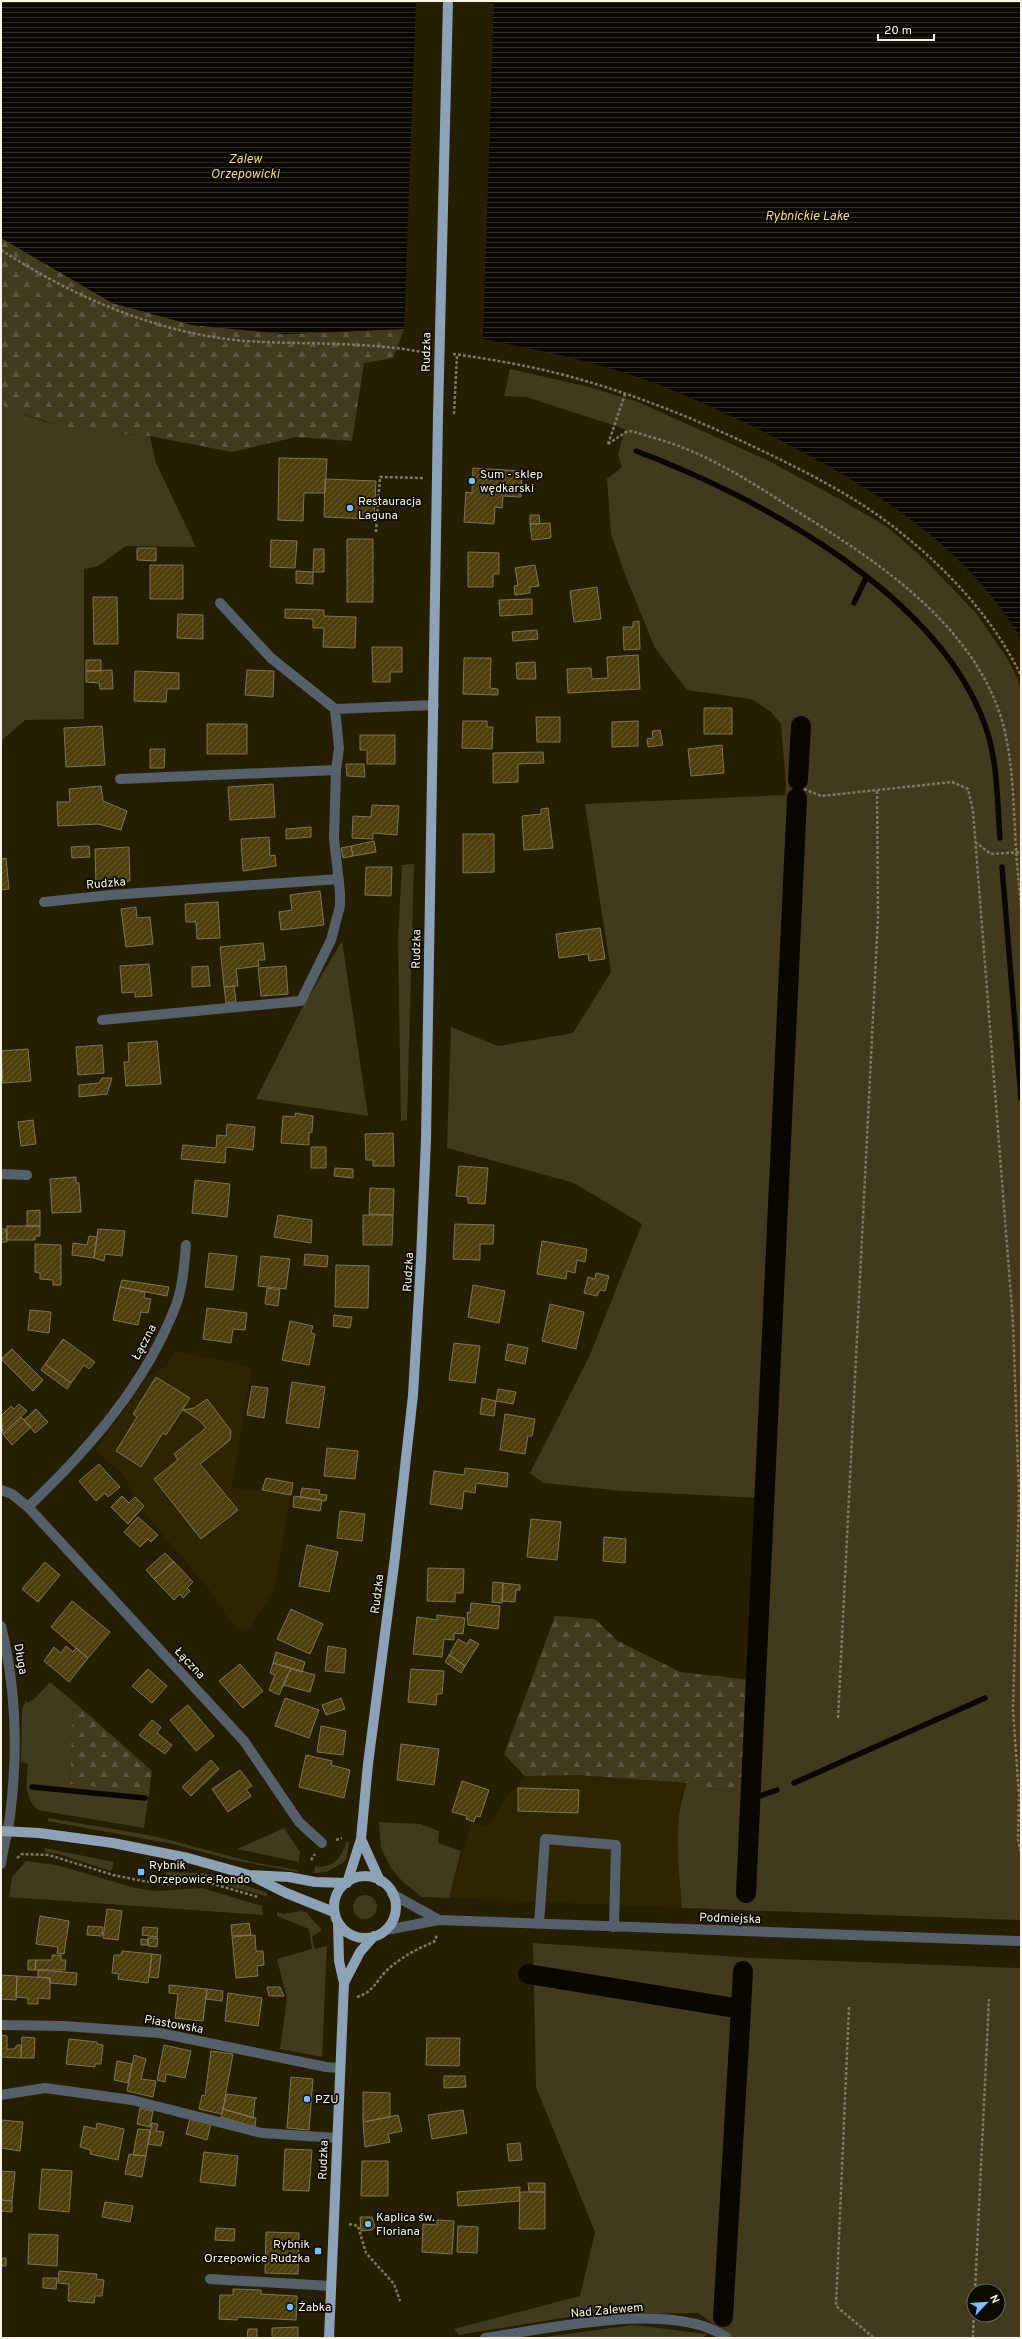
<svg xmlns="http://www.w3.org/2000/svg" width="1022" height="2339" font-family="Overpass,sans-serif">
<defs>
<pattern id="forest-firs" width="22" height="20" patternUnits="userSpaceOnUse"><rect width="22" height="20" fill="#413a1f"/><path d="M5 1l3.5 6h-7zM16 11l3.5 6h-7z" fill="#5d573f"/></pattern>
<pattern id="water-rules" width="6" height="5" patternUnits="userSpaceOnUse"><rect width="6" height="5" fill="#0c0600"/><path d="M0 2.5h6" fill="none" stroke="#302b25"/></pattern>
<pattern id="building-hatch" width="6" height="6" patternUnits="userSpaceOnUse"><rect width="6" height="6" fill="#4c3f0c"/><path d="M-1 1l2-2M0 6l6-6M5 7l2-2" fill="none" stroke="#675b2f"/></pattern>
</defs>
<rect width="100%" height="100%" fill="#261e03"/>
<path fill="#2d2400" d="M175,1351L252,1367L232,1488L291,1495L273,1594L246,1632L230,1621L208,1588L144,1512L121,1472L95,1451L148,1376L166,1367Z
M577,1775L687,1783L681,1797L678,1853L682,1908L449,1898L471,1823L489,1826L505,1799L525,1776Z"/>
<path fill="#413a1f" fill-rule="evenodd" d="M510,369L589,387L638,402L767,460L843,501L887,527L924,559L976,613L1009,661L1021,687V1920L682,1908C679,1867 672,1821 687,1783L700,1787L749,1794L759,1498L623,1491L543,1483L530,1473L589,1357L642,1224L574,1183L447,1148L451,1027L498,1046L573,1033L611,972L585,804L785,795L786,783L781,724L771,712L751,699L687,690L655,648L626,577L611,534L607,479L622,467L618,455L625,429L526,397L504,396Z
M1,404C49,429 98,432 150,436L156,463L196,547L126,546L98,566L84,569V719L25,720L1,741Z
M414,864L407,1120L401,1121L398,938L402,865Z
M342,941L368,1116L256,1099L301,1010Z
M50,1682L73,1701L70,1784L149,1793L144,1828L38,1810C24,1798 26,1781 28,1764L21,1762L22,1709L26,1700L27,1703L34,1699Z
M49,1818L154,1836L256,1863L298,1870V1872L233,1860L173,1844L47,1821Z
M379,1822L420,1824L439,1831L438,1843L461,1851L449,1898L422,1897L403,1882L391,1868L381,1848Z
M284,1828L300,1852L299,1862L237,1849Z
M346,1842H349L347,1857L344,1862L327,1872L314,1873L315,1866C331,1870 343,1857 346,1842Z
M44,1848L114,1862L111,1871L58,1854L45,1852Z
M26,1861L57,1865L135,1888L157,1891L202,1888L262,1906L263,1915L9,1897L12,1877Z
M166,1872L204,1873L266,1892L268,1897L205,1879L166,1880Z
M353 1907a12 12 0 1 1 24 0a12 12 0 1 1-24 0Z
M301,1911L306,1912L322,1930L312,1937L315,1949L327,1946L322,2057L280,2049L287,1999L277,1959L312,1949L309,1929L277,1916V1912L284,1914Z
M533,1943L752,1958L1021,1968V2338H734L698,2313L586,2314L459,2335L454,2329L580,2296L595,2232L536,2087ZM974,2291H998V2315H974Z
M634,2325L706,2334L705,2338H537Z"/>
<path fill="url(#forest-firs)" d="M1,238L192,325L285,334L404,329L393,358L364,363L352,441L296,437L232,452L150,436L75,430L14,411L1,404Z
M555,1616L595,1619L618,1641L680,1672L752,1680L749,1794L700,1787L687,1783L577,1775L525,1776L504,1754Z
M73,1701L152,1771L149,1793L70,1784Z"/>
<path fill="url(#water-rules)" d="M1,1H416L404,329L285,334L192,325L112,303L1,238Z
M494,1H1021V639C966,546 876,490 782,441C738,419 693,397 646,380C593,361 538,350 483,339Z"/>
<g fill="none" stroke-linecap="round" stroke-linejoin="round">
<path stroke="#0c0600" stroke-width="5.5" d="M636,451C759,497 938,594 985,725C998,761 997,801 1000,838
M854,603L866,578
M1002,867L1021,1098
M794,1783L985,1698
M32,1787L145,1798
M751,1799L777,1790"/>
<path stroke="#0c0600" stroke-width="20" d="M798,780L801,726
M746,1893L797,798
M528,1974L741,2009L723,2317
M741,2009L743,1971"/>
</g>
<path fill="url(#building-hatch)" stroke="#7e7557" d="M279,458L327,459L325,493H304L303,521L278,520Z
M473,468L522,471L521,497L503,496L502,508L495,507L494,524L464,522L466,492L472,493Z
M325,479L376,481L374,519L324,517Z
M530,515H539L540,524H530Z
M550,523L551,538L532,540L530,524Z
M347,539H373V602H347Z
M271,540L297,541L295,568L270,567Z
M137,548H156V561L137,560Z
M314,549H324V572H313Z
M468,552L499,553V574H493V587H468Z
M150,565H183V599H150Z
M535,565L539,586L530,587V593L515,595L514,586L518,585L515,568Z
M296,571L313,572V584L296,583Z
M597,587L601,619L574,622L570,591Z
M93,597H117L118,644H94Z
M532,599V614L500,616L499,600Z
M285,609L324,610V616L356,617L355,648L323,647L324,628H313V619L285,618Z
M178,614L203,615V639L177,638Z
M639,621L640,649L624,650L623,627H633V622Z
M537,630L538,639L513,641L512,632Z
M372,647H402V672H390V682H373Z
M638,655L640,689L568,693L567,669L591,668L592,679L608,678L607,657Z
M464,658H491L490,688L498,689V695L463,694Z
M86,660H101V671H86Z
M535,662L536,679H517L516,663Z
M112,670L113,689H100L99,683L86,682V671Z
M247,670L274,671L273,697L245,695Z
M135,671L179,673V689H167L166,702L134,701Z
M704,708H732V734H704Z
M536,717H560V742H537Z
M463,721H487V727H493L492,749L462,748Z
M638,721V746L612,747V722Z
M207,724H247V754H207Z
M102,726L105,765L66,767L64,728Z
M660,730L663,745L648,747L647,739L653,738L652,731Z
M360,735H395V764H367V750H360Z
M722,745L724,773L691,776L688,749Z
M150,749H165L164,768H150Z
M543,752L544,763L518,764V782L493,783V753Z
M346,764H364L365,777L347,776Z
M273,784L275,817L230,820L228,787Z
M101,786L103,801L127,811L121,830L98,824L58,826L57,802H70L69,789Z
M372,805L399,806L397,835L373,833V839L352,838L353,816L371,817Z
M548,808L553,848L524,850L522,816L541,814V809Z
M311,827V837L286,839V829Z
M463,834H494V872L463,873Z
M269,837L270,856L275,855L276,866L243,871L241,839Z
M374,841L376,852L353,856L351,846Z
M89,846L90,857L72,858L71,847Z
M351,846L353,856L343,858L341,848Z
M129,847L130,881L96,882L95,849Z
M6,858L9,889L1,890V859Z
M366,867H392L391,896L365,895Z
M320,891L324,925L281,930L279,912L292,910L290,895Z
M218,902L220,938L197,939L196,922H186L185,904Z
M136,907L137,918L150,917L153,944L126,947L121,909Z
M600,928L605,959L589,961L588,954L559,958L556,934Z
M263,943L265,960H258L259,966L236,969L238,986L224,987L220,947Z
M149,964L152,996L135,997V992L122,993L120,966Z
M208,966L210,986L192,987V967Z
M286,966L288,994L261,996L258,968Z
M234,986L236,1002L226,1003L224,987Z
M157,1041L161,1084L126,1086L124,1062H129L128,1043Z
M102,1045L104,1073L78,1075L76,1047Z
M28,1049L31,1081L3,1083L1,1051Z
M102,1078H112L107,1094L79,1097V1085L99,1083Z
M295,1113L313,1116L312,1132L309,1133V1145L281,1143L283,1116L295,1117Z
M33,1120L36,1144L21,1146L18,1122Z
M227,1124L255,1127L253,1150L226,1147L225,1163L181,1159L183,1145L216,1148L217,1135L226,1136Z
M393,1133L394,1166H373V1160H366L365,1134Z
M311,1147H326V1168H311Z
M459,1166L488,1168L485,1204L468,1203V1197L456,1196Z
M335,1168L353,1169V1178L334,1176Z
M76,1177V1183H79L81,1212L52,1213L50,1179Z
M195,1180L230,1184L227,1217L192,1213Z
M370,1188L394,1189L393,1215L369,1214Z
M40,1210V1226H27V1211Z
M278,1215L312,1220L311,1243L274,1237Z
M363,1215H393L392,1245H363Z
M455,1224L494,1225L493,1244H480V1260L453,1259Z
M7,1226H40V1236H35V1240H7Z
M1,1229H6L7,1242H1Z
M98,1229L125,1231L122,1256L105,1254L104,1261L94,1258Z
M89,1236L97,1237L94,1258L72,1255L73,1243L87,1245Z
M542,1241L587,1249L585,1262L577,1260L575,1273L567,1271L566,1279L537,1274Z
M35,1244L61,1245V1285H53V1280L40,1279V1273L35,1272Z
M209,1253L237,1256L233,1290L205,1287Z
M305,1254L328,1256L327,1267L304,1265Z
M261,1256L290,1259L286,1289L258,1286Z
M336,1265L369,1266L368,1308L335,1307Z
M596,1273L609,1276L605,1291L600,1290L597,1296L584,1293L588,1277L595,1279Z
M122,1280L169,1287L167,1296L120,1287Z
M473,1285L505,1291L499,1323L468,1317Z
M120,1287L145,1292L144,1298L151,1299L148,1313L141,1312L138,1325L113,1320Z
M267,1288L280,1290L278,1306L265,1304Z
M550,1304L584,1312L576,1349L542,1341Z
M207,1308L247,1313L245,1330L233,1329L231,1343L203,1339Z
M30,1310L51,1312L49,1333L28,1330Z
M334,1315L352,1317L350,1328L333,1326Z
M290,1321L313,1326L311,1333L315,1334L309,1365L282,1360Z
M63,1339L95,1362L89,1369L84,1365L71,1383L45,1364Z
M454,1343L480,1346L475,1383L449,1380Z
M508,1344L528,1348L525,1364L505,1360Z
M12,1349L43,1380L33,1391L1,1359Z
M45,1364L71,1383L67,1389L41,1370Z
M156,1377L190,1398L166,1435L163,1433L141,1467L116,1451L137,1417L133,1414Z
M292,1382L325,1387L319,1428L286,1423Z
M252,1386L268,1388L264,1418L247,1415Z
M498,1389L516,1392L513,1404L496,1401Z
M482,1398L496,1401L494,1416L480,1414Z
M207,1399L231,1431L230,1440L200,1464L238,1510L201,1539L154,1479L178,1460L174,1454L206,1428L199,1420L183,1410L194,1408Z
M19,1404L27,1411L3,1434L1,1416L11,1406L14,1409Z
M36,1409L48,1422L35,1433L24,1420Z
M505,1414L535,1419L532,1436H528L525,1454L500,1450Z
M21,1417L31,1427L12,1445L3,1434Z
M327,1448L358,1451L355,1479L324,1476Z
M99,1464L120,1487L108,1497L105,1493L96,1501L79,1481Z
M465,1468L508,1473L507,1487L476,1483L475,1493L464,1491L462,1509L430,1504L434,1471L464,1475Z
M266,1478L293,1483L291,1495L262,1490Z
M302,1488L320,1490L319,1494L327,1495L326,1501L300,1497Z
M122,1496L129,1503L135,1497L144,1506L128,1524L111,1507Z
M294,1496L322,1500L320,1511L293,1507Z
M340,1511L365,1514L362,1541L337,1538Z
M138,1517L158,1535L151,1542L148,1539L140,1547L124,1532Z
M531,1519L561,1522L557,1560L527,1557Z
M604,1537L626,1539L625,1563L603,1561Z
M307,1545L338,1552L329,1592L299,1586Z
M165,1553L174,1562L154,1579L146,1570Z
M45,1562L60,1575L38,1602L22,1589Z
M174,1562L193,1582L187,1588L190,1591L183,1598L180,1594L174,1600L154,1579Z
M428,1568L464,1569L463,1593H455V1602L427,1601Z
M493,1582L503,1583L502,1603L492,1602Z
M503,1583L520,1585V1590H516L515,1602L502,1601Z
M72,1601L110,1632L88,1658L51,1627Z
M471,1603L500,1606L498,1629L468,1625L467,1612L470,1613Z
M291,1609L323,1624L310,1654L277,1639Z
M437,1615L465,1618L463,1634L454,1633V1640L444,1639L442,1657L413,1654L417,1617L437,1620Z
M458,1639L467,1644L470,1639L479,1644L465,1666L449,1655Z
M66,1646L73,1652L76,1648L88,1658L69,1682L44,1661L54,1647L61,1653Z
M328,1646L346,1649L344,1673L325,1671Z
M276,1652L305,1662L302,1672L273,1663Z
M449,1655L465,1666L461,1673L445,1662Z
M273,1663L291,1668L279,1695L269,1690L275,1675L270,1673Z
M240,1664L263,1691L243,1708L219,1681Z
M291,1668L315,1675L310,1692L283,1685Z
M148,1669L167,1686L152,1703L132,1686Z
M411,1669L444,1671L442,1694H437L436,1705L408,1702Z
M285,1698L319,1710L309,1738L275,1726Z
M341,1698L345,1709L326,1715L322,1705Z
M188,1705L214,1736L196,1751L170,1720Z
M152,1720L161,1727L157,1733L172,1745L165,1754L139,1735Z
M321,1726L346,1731L343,1755L317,1752Z
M401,1744L439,1749L434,1785L397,1780Z
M306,1755L332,1761L331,1765L350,1770L344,1798L299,1787Z
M211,1760L219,1769L191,1796L182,1787Z
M240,1770L252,1786L246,1789L251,1796L228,1812L212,1789Z
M462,1781L489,1790L480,1817L476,1816L474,1822L466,1819L467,1816L452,1812Z
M518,1788L579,1790L578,1813L518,1811Z
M107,1909L122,1911L118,1940L103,1938Z
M40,1916L69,1921L64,1954L57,1953L58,1947L36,1944Z
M249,1923L251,1935L232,1936L231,1925Z
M88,1926L103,1927L102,1936L87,1935Z
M143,1927L158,1928L157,1937L142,1935Z
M255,1935L256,1951H263L264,1965L257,1966L258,1976L236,1978L232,1937Z
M148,1938H158L157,1947L148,1946Z
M141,1939L148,1940V1945H141Z
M122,1951L152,1954L148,1983L118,1979L119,1974L112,1973L114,1955H121Z
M152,1954L161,1955L158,1978L149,1977Z
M52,1955H61V1960H66L65,1970H35L36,1960H52Z
M28,1960H36L35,1970H28Z
M38,1970L77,1973L76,1985L50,1983V1978L38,1977Z
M1,1975L17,1976L16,2000L1,1999Z
M17,1976L50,1978V1999L38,1998V2004H28V1998L16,1997Z
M169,1985L207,1989L203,2021L175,2018L178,1994L169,1993Z
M267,1987H280L284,1996H269Z
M207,1989L223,1991L222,2001L206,1999Z
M228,1993L262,1998L258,2026L225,2021Z
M1,2035L7,2036V2049H14L17,2045H21V2058L1,2057Z
M22,2037L35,2038L34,2058H21Z
M427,2038H460L459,2066L426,2065Z
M69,2039L97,2042V2044L103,2045L101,2064H95V2067L66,2064Z
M164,2045L191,2051L185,2078L166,2074L165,2082L157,2080Z
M211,2051L233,2054L222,2114L199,2109L202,2095L205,2096Z
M134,2055L146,2059L141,2079L156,2081L153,2097L127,2091Z
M117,2061L132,2064L128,2083L114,2080Z
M444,2076H465L466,2087L444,2088Z
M291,2077L313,2079L309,2130L287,2128Z
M363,2092L390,2093V2117L363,2122Z
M227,2094L257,2098L255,2099L253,2118L223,2109Z
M140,2108L153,2111L150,2127L137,2124Z
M223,2109L256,2118L255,2127L221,2117Z
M463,2110L467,2133L432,2139L428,2115Z
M398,2115L402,2131L388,2134L390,2142L365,2147L363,2122Z
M190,2119L211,2124L207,2140L186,2134Z
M1,2120L23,2122L20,2151L1,2148Z
M97,2123L124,2129L118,2160L90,2154L91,2150L80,2147L84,2126L96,2129Z
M152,2123L158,2124L156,2131L164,2132L161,2146L148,2144Z
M138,2129L150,2130L146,2156L133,2155Z
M520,2143L522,2160L509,2161L507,2144Z
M285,2149L312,2150L309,2191L283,2190Z
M204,2152L238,2156L235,2186L200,2182Z
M129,2154L146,2156L142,2177L125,2174Z
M362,2161H388V2196H361Z
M42,2169L72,2171L69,2212L39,2209Z
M1,2171L15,2172L12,2201L1,2200Z
M528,2183H545V2192H529Z
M520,2187L519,2201L458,2206L457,2192Z
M520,2192H545V2229H519Z
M1,2200L12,2201V2212L1,2211Z
M105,2202L133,2206L130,2222L102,2217Z
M360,2217H372L375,2227L372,2230L361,2231Z
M437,2220L454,2221L452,2254L422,2252L423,2224L437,2225Z
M458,2226L478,2227L477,2253L457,2252Z
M216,2228L235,2229L234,2241L215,2240Z
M266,2232L299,2233L298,2274L265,2273Z
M29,2234L58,2235L57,2266L28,2264Z
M1,2258H6V2266H1Z
M59,2271L97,2274L96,2279L104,2280L102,2296H95L94,2303L68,2301L69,2284L58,2283Z
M43,2278H57L56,2289L43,2288Z
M233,2289L261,2290V2294L297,2296L296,2320L237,2317V2320L219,2319L220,2295H233Z
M298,2327V2338H272V2328Z
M248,2329H257V2338H247Z"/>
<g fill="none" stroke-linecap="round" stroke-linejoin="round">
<path stroke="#7f7962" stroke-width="2.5" stroke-dasharray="3 2" stroke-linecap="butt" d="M1,250C74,297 158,334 246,341C306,345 367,341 427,353
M453,354C470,356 487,359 504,362C597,378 684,413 769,454C812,475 857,498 895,528C945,567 994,618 1021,676
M454,414L457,355
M608,444L626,432L632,431C649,437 667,441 684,448C721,463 756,485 790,507C871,557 968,619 1000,714C1012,752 1013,792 1015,831C1016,857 1019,883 1021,909
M608,444L625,394
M376,532L380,477L423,478
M804,789L821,796L952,782L968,789L973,811L1013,1322L1019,1496L1013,1710L1019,1796L1018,1840L1021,1853
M975,842L991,854L1021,852
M838,1718L878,917L877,790
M336,1840L342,1838
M17,1858L22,1854L49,1855L113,1875L143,1881L163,1884L203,1881L258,1897
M311,1860L315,1854
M357,1997C373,1992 375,1983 386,1971C400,1958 416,1949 434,1942L437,1935
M849,2007L836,2306L874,2338
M349,2224L358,2226L366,2253L394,2284L400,2301
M975,2291L989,1999
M973,2338L974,2309"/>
<path stroke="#56606a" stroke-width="10" d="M220,603L271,658L335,709
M120,779L336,770
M44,902L111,895L339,879
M102,1020L301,1001L331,940L340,906V892L334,839L336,770L339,748L335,709L434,705
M1,1174L27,1175
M1,1490L12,1494L28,1507L244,1741L299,1822L322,1843
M28,1507C88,1450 146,1384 176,1305C183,1286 184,1266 186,1245
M1,1626C16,1687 18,1753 10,1816C8,1832 3,1848 1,1864
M392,1894L439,1920
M539,1924L545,1839L616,1845L614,1927
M386,1930L439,1920L1021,1941
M1,2025L64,2026L160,2033L326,2067L339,2068
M1,2095L45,2088L132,2100L262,2133L337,2138
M210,2279L331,2286
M485,2338C547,2329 675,2299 727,2338"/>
<path stroke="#8ea2b7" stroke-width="10" d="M1,1831L39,1833L113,1843L188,1858L249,1875L289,1877L315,1882L347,1883
M361,1839L380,1881
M334 1907a31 31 0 1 1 62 0a31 31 0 1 1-62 0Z
M254,1877L286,1893L334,1912
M347,1883L361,1839L368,1764L395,1557L413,1395L421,1260L426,1139L438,415L448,1
M344,1983L360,1952L374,1936
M329,2338L344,1983L339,1961L338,1922"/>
</g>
<g fill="#80bdfa" stroke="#0c0901" stroke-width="1.5">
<circle cx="472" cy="481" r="4"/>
<circle cx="350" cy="508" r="4"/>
<rect x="137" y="1868" width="8" height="8" rx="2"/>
<circle cx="307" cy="2099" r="4"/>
<circle cx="368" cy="2224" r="4"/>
<rect x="314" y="2247" width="8" height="8" rx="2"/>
<circle cx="290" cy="2307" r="4"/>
</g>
<g text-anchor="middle" stroke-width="3.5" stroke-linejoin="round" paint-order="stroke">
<g font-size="12" fill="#f9f5e4" stroke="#0c0901">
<text transform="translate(426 352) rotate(-89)" y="4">Rudzka</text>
<text transform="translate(106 883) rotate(-5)" y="4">Rudzka</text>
<text transform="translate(416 949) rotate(-89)" y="4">Rudzka</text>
<text transform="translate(408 1272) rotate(-87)" y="4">Rudzka</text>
<text transform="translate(144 1342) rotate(-62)" y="4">Łączna</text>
<text transform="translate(377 1594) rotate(-83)" y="4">Rudzka</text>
<text transform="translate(21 1659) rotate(80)" y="4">Długa</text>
<text transform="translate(190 1663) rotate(47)" y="4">Łączna</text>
<text transform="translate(730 1918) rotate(2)" y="4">Podmiejska</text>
<text transform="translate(174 2024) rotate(10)" y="4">Piastowska</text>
<text transform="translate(323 2160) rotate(-88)" y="4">Rudzka</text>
<text transform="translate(607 2310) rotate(-5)" y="4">Nad Zalewem</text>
</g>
<g font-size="12" fill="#f9f5e4" stroke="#0c0901" text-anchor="start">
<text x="480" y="478">Sum - sklep<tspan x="480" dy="14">wędkarski</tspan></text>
<text x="358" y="505">Restauracja<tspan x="358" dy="14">Laguna</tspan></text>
<text x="149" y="1869">Rybnik<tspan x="149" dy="14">Orzepowice Rondo</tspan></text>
<text x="315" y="2103">PZU</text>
<text x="376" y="2221">Kaplica św.<tspan x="376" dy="14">Floriana</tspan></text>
<text x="310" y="2248" text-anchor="end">Rybnik<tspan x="310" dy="14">Orzepowice Rudzka</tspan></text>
<text x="298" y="2311">Żabka</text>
</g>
<g font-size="13" font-style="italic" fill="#ecd78b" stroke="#0c0901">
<text x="245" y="163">Zalew<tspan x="245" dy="15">Orzepowicki</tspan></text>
<text x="807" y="220">Rybnickie Lake</text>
</g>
</g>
<rect width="1022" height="2339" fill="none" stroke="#f9f5e4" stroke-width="4"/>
<g transform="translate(986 2303) rotate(65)"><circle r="19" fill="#0c0901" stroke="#6b675c"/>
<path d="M0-3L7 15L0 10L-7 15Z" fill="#80bdfa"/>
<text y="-6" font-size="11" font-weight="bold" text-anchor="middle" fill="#f9f5e4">N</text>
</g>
<path d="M878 34v6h56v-6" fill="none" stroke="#f9f5e4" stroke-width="2"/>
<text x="884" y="34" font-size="12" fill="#f9f5e4" stroke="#0c0901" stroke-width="3" paint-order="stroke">20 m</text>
</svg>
